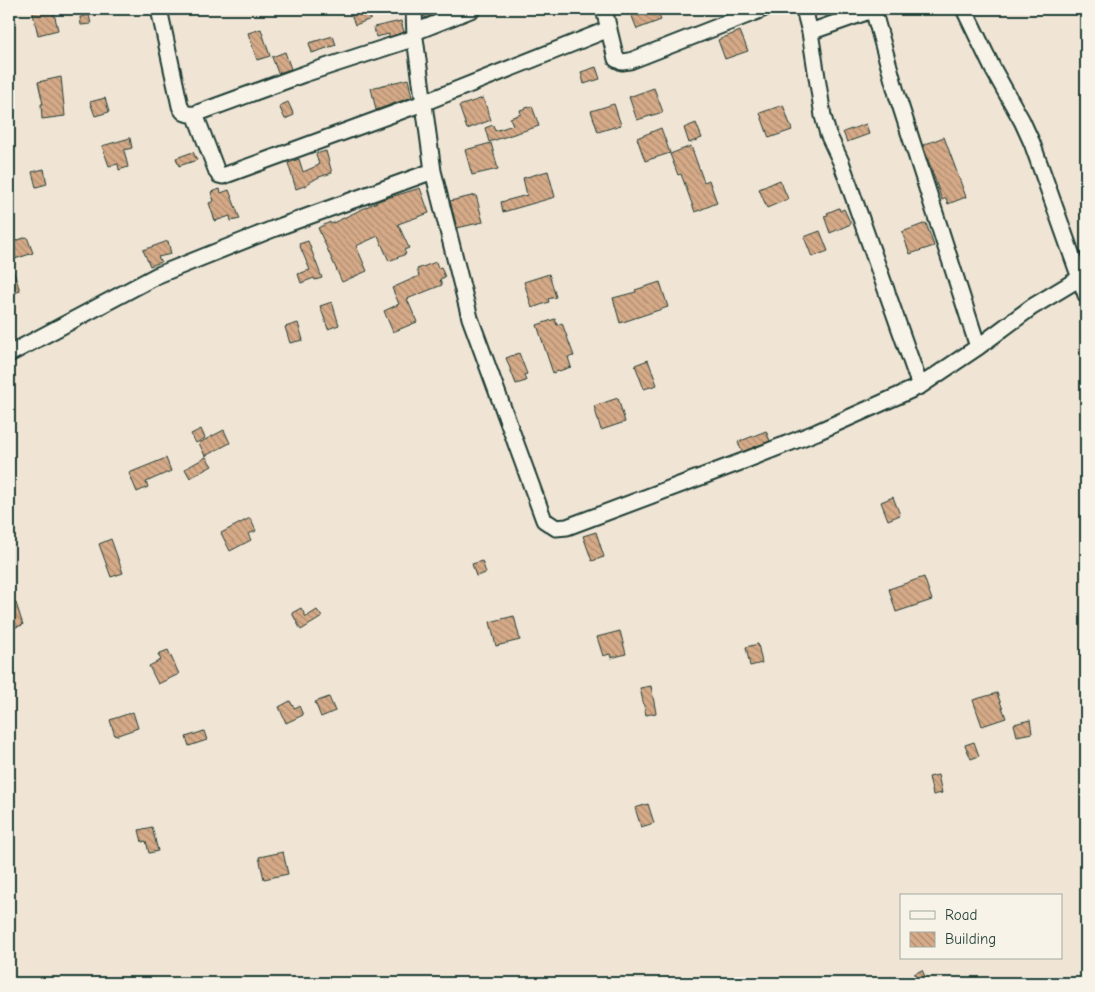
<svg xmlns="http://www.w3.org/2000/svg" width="1095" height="992" font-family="'Comic Neue',sans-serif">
<defs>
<pattern id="building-back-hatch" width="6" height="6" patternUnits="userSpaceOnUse" patternTransform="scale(1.25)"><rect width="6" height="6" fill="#d6aa88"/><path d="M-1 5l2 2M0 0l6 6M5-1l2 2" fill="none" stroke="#ad8c70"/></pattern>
</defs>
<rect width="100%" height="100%" fill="#f0e4d5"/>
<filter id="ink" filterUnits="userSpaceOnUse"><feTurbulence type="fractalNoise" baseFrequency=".02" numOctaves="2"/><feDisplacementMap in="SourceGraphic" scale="10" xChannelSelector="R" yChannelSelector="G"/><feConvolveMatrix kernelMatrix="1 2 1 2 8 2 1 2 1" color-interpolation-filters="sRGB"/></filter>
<g filter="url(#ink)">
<path fill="url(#building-back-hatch)" stroke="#1f3d34" d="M32,9H53L58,30L38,35Z
M349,9H360L361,12L367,9L371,19L355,25Z
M424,9H448L425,18Z
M644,9H656L661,20L637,29L631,14Z
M89,15L91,24L81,25L80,17Z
M401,21L404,32L389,37V34L376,37L374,27Z
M261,29L270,56L257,60L248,33Z
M740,31L748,51L725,59L718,40Z
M333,36L336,45L312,53L309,43Z
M285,52L291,69L278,73L272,57Z
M596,67L600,79L584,84L581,72Z
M61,77L65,116L42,119L41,104H43L38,82Z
M408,79L412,97L376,110L371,88Z
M654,88L663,112L637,120L629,97Z
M105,98L109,112L95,116L90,102Z
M483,98L491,120L467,129L459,106Z
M288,102L294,115L285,119L279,106Z
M614,104L621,125L598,132L591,111Z
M783,105L792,130L769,138L760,113Z
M532,106L539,126L489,142L485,128L493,125L495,131L513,125L510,118L521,114L520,110Z
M696,123L702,138L689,143L684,128Z
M866,124L869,134L847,142L843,132Z
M661,128L670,153L645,161L637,138Z
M944,137L966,197L948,204L946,198L942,200L923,145Z
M130,138L132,148L124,150L128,167L119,170L118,164L109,166L102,146Z
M491,143L498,169L472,175L465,150Z
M691,146L704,182L709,180L717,203L695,212L681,174L678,175L670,154Z
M326,151L332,173L319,177L307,184V185L296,189L288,163L299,159L303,172L319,165L316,154Z
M193,152L197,160L179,166L176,158Z
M44,169L47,184L36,187L32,172Z
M548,171L555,197L503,212L501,202L527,195L523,178Z
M780,180L788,199L767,208L759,189Z
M420,188L429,213L398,224L409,248L404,250L406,254L389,261L378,236L356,246L367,271L342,282L318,228L330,222L331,224L381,200Z
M220,189L221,193L229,190L240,219L231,221L230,216L215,221L209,203L214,201L211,192Z
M476,195L483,222L457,228L450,201Z
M839,208L840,211L844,209L851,224L830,233L824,216L828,215L827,213Z
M926,223L934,246L910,254L902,232Z
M820,231L828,251L812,257L804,237Z
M27,237L33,253L9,261V243Z
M168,241L171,254L158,257L161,262L150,266L143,250Z
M308,241L322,278L315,280L314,278L301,283L298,274L310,270L299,244Z
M436,262L438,268L441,267L445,277L440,279L442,285L407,299L417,322L393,332L384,311L399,304L392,288L419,276L417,269Z
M11,263L20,291L9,295V264Z
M549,274L556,297L548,299L549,302L532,308L524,282Z
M660,282L668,307L620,323L613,298L636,292L635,290Z
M332,302L339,325L328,329L320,306Z
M555,319L557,325L562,323L574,356L568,357L571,367L553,373L537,325Z
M298,323L303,340L290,343L285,327Z
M519,353L527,374L524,375L526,381L516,384L506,358Z
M648,360L657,385L644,389L635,365Z
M618,398L625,422L601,430L594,406Z
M201,429L205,438L196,443L191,434Z
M224,430L230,443L205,456L199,443Z
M766,431L770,441L742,452L738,442Z
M206,457L212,466L190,478L185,469Z
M166,458L171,471L146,482L148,487L137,492L129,473Z
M893,497L900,515L888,520L881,502Z
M250,518L256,531L248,534L251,540L230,551L221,533Z
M596,532L604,557L592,561L583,536Z
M111,539L123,573L111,577L99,544Z
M482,561L486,573L476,576L472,564Z
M924,577L932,600L896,612L889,589Z
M16,603L23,625L9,629V606Z
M301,608L306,617L317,610L322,617L301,630L292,613Z
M514,616L520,640L496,646L490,622Z
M620,631L626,654L611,658L610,654L603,656L597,637Z
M758,644L762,663L750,666L746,647Z
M168,650L179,674L158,684L149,666L161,660L158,654Z
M651,686L656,713L646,715L640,688Z
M997,693L1006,718L982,726L973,700Z
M329,697L335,711L321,717L315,702Z
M290,701L294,708L299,706L303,715L286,723L279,707Z
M133,712L138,728L115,736L110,720Z
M1030,720L1032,733L1017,736L1014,724Z
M204,731L207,740L189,746L186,737Z
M974,742L979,756L971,759L965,745Z
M938,775L942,793L933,795L929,777Z
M648,804L654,823L641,827L635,808Z
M152,827L158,851L149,853L146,841L142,842L139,830Z
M283,852L288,874L264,879L259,857Z
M922,970L928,983H919L914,974Z"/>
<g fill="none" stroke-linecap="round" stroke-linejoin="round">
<defs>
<path id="minor" d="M159,9L180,106C183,113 186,115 195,114L304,74L415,38
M414,9L415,38L433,171L470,318L544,520L556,528L567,527L746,460L817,432L920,386L978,347L1032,307L1080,278
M604,9L616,59L622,62L630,61L763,9
M804,9L810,32L823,116L828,134L841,162L920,386
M873,9L897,95L978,347
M964,9L993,69L1022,121L1032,143L1086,295
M415,32L473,9
M810,32L875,9
M195,114L217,172L219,175L223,176L423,103L609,29
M9,354L158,275L273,229L433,171"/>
</defs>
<use href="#minor" stroke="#1f3d34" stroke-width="19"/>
<use href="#minor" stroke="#f7f3e8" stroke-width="15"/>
</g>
</g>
<rect width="1095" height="992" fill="none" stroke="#f7f3e8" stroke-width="30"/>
<rect x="15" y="15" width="1065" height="962" fill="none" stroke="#1f3d34" stroke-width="2" filter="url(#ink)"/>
<rect x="900" y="894" width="162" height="65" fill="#f7f3e8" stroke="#a1aaa0"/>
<rect x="910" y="911" width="25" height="8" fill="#f7f3e8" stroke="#a1aaa0"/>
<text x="945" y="920" font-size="15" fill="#1f3d34">Road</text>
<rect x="910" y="932" width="25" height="15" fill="url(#building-back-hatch)" stroke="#a1aaa0"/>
<text x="945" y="944" font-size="15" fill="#1f3d34">Building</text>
</svg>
